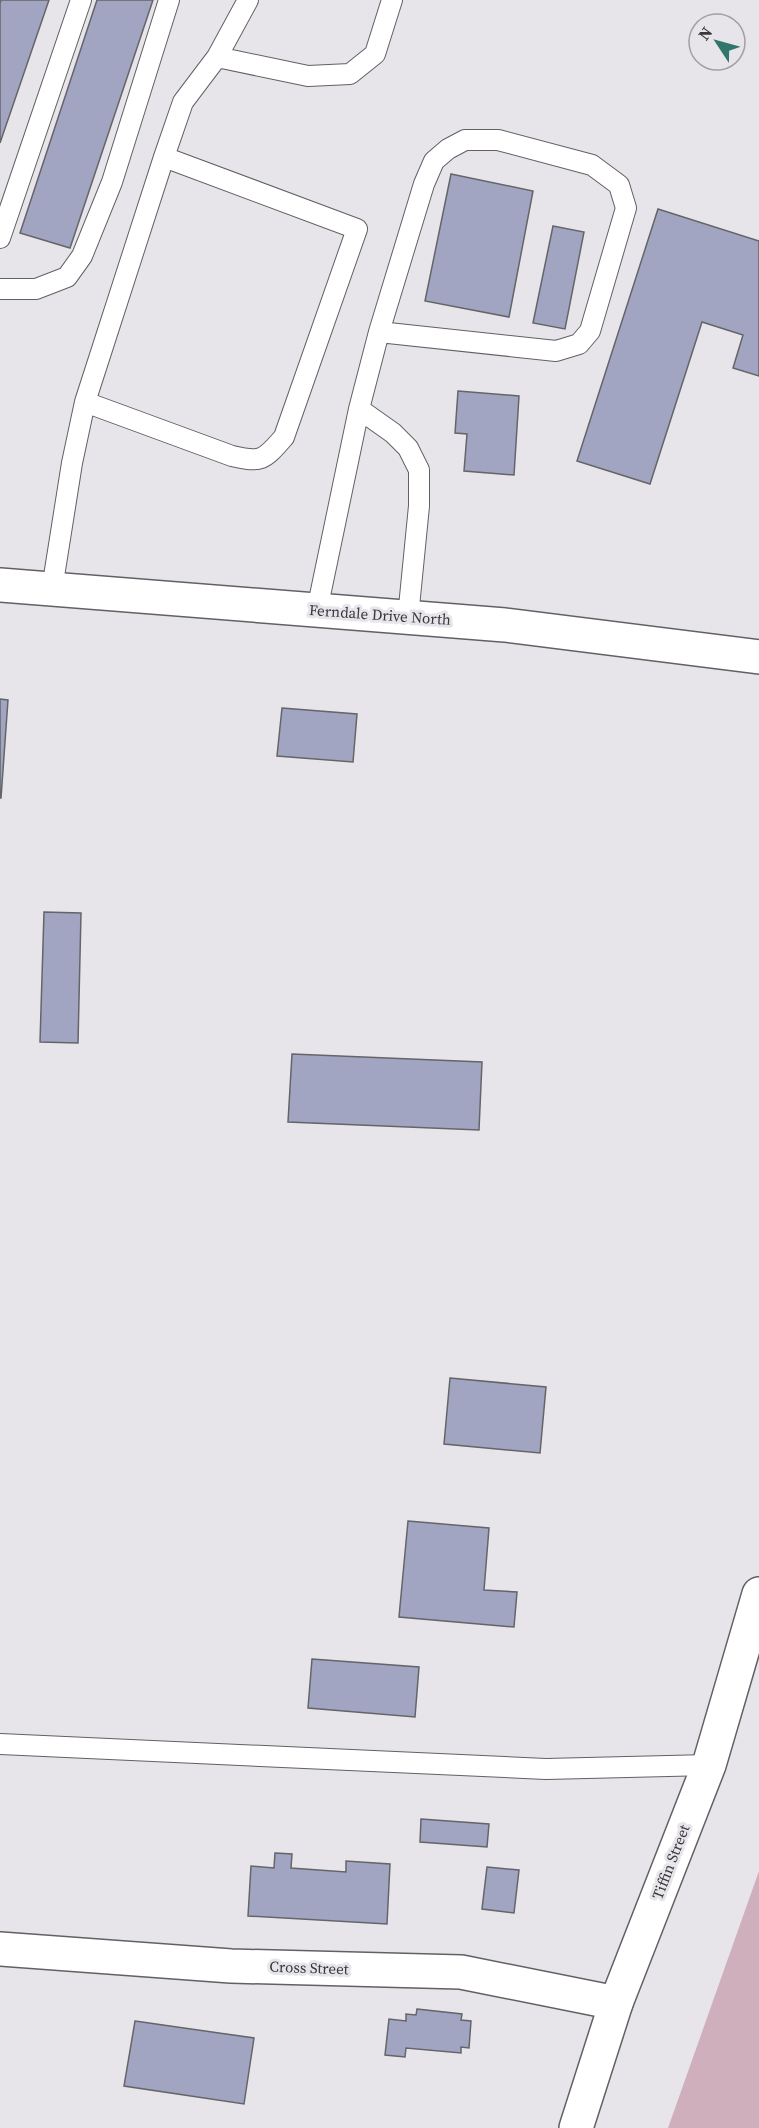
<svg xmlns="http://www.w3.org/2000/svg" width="759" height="2128" font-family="'Source Serif 4',serif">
<rect width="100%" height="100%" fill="#e7e5ea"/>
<path fill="#cfafbc" d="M759,1871V2128H668Z"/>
<path fill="#a1a5c1" stroke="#646569" stroke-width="1.5" d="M1,0H49L0,143V3Z
M97,0H153L70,248L20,233Z
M451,174L533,191L509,317L425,301Z
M658,209L759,241V376L733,368L743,335L702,322L650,484L577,461Z
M553,226L584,232L565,329L533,323Z
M458,391L519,396L514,475L464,471L467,434L455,433Z
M0,699L8,700L1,798H0Z
M282,708L357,714L353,762L277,756Z
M44,912L81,913L78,1043L40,1042Z
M292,1054L482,1062L479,1130L288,1122Z
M450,1378L546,1387L540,1453L444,1444Z
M408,1521L489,1528L484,1590L517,1592L514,1627L399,1617Z
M312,1659L419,1667L415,1717L308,1708Z
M421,1819L489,1824L487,1847L420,1842Z
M275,1853L292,1854L291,1868L346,1872V1861L390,1864L387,1924L248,1916L251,1866L274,1868Z
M487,1867L519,1870L514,1913L482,1909Z
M417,2009L462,2014L461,2020L471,2021L469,2048L461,2047V2053L406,2048L405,2057L385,2055L389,2019L406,2021V2014L416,2015Z
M135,2021L254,2038L244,2104L124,2086Z"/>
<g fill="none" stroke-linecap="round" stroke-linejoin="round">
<defs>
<path id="lane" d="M217,57L308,76L350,74L375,54L392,0
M0,238L81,0
M0,289H36L67,277L82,256L112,182L169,0
M85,402L232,456C262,463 264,460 284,437L357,229L164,157
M359,409L393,433L408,448L419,470V506L408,617
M52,589L72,463L85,402L164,157L183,102L217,57L248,0
M317,610L359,409L379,332L424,184L434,161L448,149L465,140H498L592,165L619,185L626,208L590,331L579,344L556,351L379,332
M0,1744L546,1769L709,1765"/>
<path id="street" d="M0,1949L231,1966L461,1972L616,2003"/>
<path id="secondary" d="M0,585L505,625L759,657
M576,2128L616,2003L709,1765L759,1594"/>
</defs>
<use href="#lane" stroke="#616064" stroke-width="22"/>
<use href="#street" stroke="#616064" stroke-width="36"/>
<use href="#secondary" stroke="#616064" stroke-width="36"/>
<use href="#lane" stroke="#fff" stroke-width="20"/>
<use href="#street" stroke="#fff" stroke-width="33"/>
<use href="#secondary" stroke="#fff" stroke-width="33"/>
</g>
<g text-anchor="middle" stroke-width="6" stroke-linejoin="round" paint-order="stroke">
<g font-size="15" fill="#38383a" stroke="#e7e5ea">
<text transform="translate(380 615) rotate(4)" y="5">Ferndale Drive North</text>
<text transform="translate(671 1862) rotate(-69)" y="5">Tiffin Street</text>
<text transform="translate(309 1968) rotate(2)" y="5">Cross Street</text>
</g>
</g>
<g transform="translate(717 42) rotate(306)"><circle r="28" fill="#e7e5ea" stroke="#a1a0a4" stroke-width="1.5"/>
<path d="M0-4.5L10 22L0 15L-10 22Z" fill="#31766b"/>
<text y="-9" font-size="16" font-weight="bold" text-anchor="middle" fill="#38383a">N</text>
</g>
</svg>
